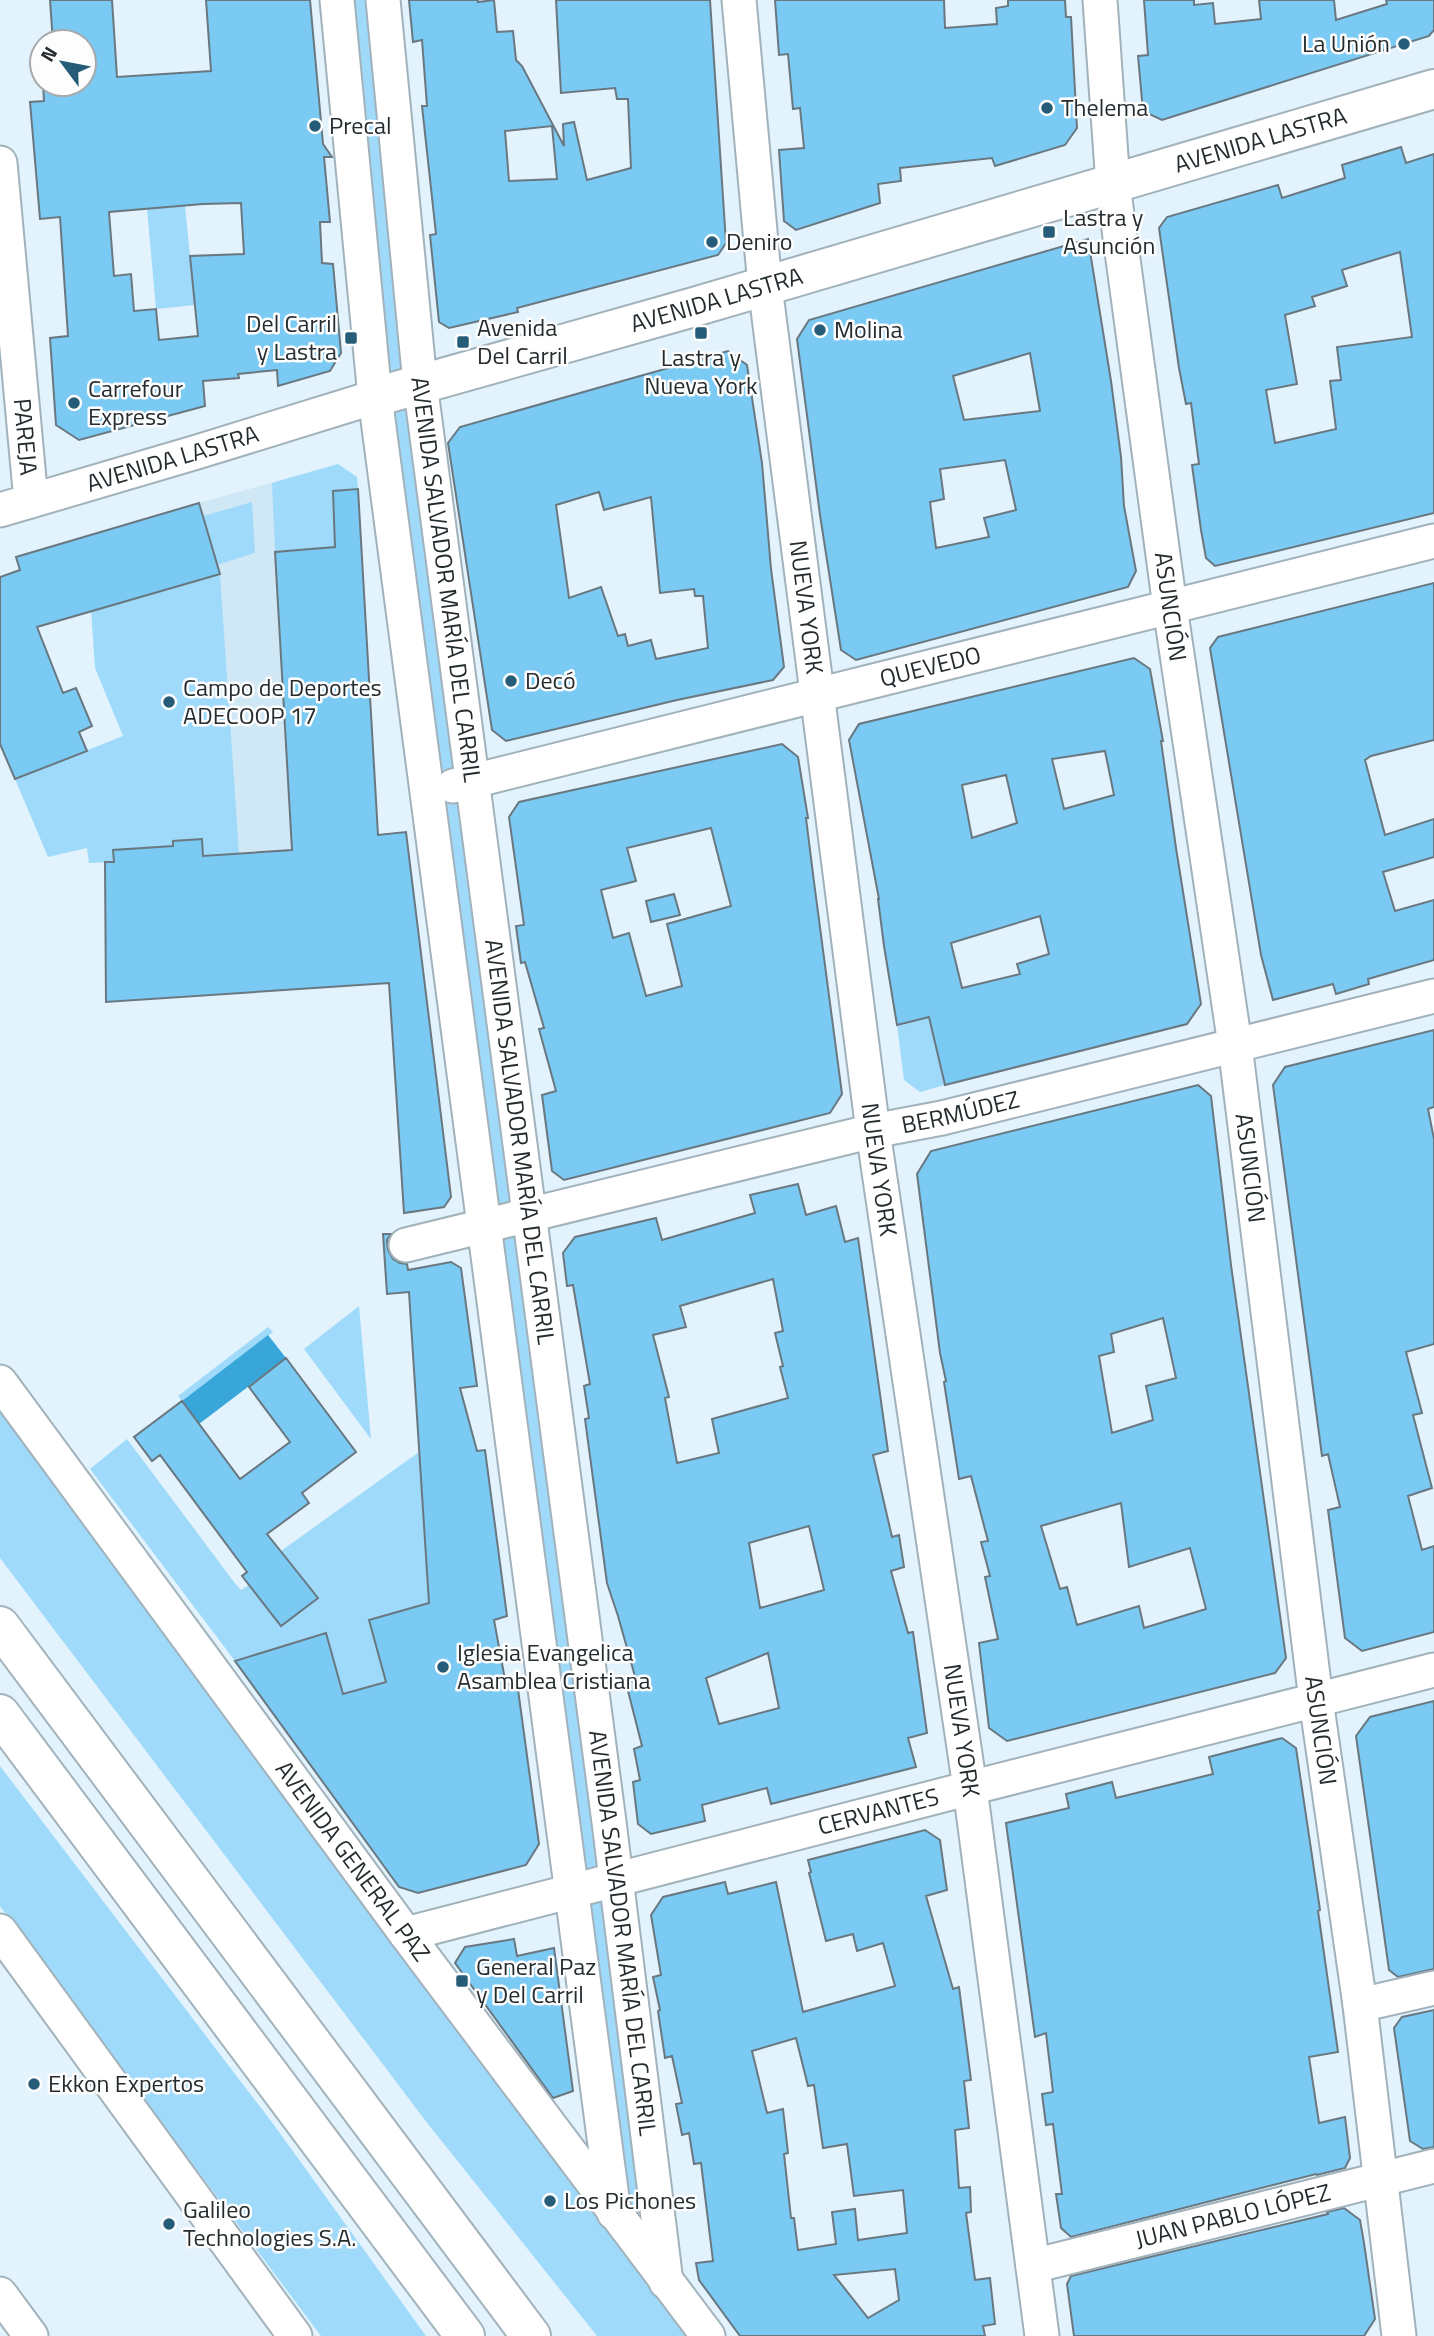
<svg xmlns="http://www.w3.org/2000/svg" width="1434" height="2336" font-family="'Titillium Web',sans-serif">
<rect width="100%" height="100%" fill="#e2f3fd"/>
<path fill="#d0e8f6" d="M338,464L357,477L381,888L389,983L106,1002L105,862L113,861V850L145,847L173,857V841L202,839L203,856L220,574L199,503Z"/>
<path fill="#a0dafb" d="M337,0H383L666,2282L614,2213Z
M185,206L195,305L156,309L147,209Z
M338,464L357,477L358,489L333,491L335,547L275,552L272,483Z
M252,502L255,553L217,565L220,574L239,853L203,856L202,840L173,858L145,847L113,850L114,862L89,863L87,848L48,857L15,779L123,736L95,668L86,536L199,503L203,516Z
M929,1017L945,1085L920,1092L904,1080L897,1025Z
M359,1306L371,1439L304,1349Z
M268,1327L273,1332L182,1401L178,1396Z
M0,1406L686,2336H597L428,2124L0,1558Z
M127,1439L234,1582L241,1590L249,1585L282,1626L317,1598L281,1551L419,1452L429,1603L385,1616L386,1681L343,1694L325,1633L235,1661L90,1469Z
M0,1766L274,2125L426,2336H321L0,1906Z"/>
<path fill="#38a6d9" d="M268,1335L286,1358L199,1424L182,1401Z"/>
<path fill="#7bcaf3" stroke="#697880" stroke-width="2" fill-rule="evenodd" d="M50,0H112L117,77L211,71L206,0H310L323,144L332,157H324L330,222H320L322,263L333,264L341,353L330,371L278,386L277,370L238,374L239,378L203,381L205,406L79,440L56,425L50,338L68,336L60,217L40,219L30,102L44,101L43,84H84V42H53ZM241,203L244,254L190,256L198,336L159,340L156,309L134,311L131,274L114,276L109,212L203,204Z
M409,0H478V2L494,0L497,32L513,31L516,60L522,66L564,146L563,124L574,122L587,180L631,168L628,99H617L615,88L561,93L556,0H710L726,243L718,255L517,308L518,312L449,328L439,322L430,235L436,234L422,106H427L422,40L413,42ZM552,126L557,179L509,181L505,131Z
M775,0H944L945,28L997,24L996,8L1008,6V0H1065L1066,17H1071L1077,128L1065,145L995,166L992,158L900,168L901,181L878,184L880,203L796,230L784,221L779,150L804,148L800,108L793,109L788,54L779,55Z
M1144,0H1194V5L1213,3L1215,24L1261,19L1259,0H1334L1336,20L1387,4L1386,0H1434V30L1429,36L1162,120L1143,111L1138,56L1148,55Z
M1401,147L1406,163L1434,154V513L1215,566L1206,558L1201,530L1192,465L1199,464L1191,403L1186,404L1179,368L1159,228L1167,217L1278,185L1282,198L1345,178L1342,165ZM1400,252L1412,337L1337,347L1341,380L1330,381L1336,429L1275,443L1266,390L1297,384L1285,315L1315,306L1312,297L1347,286L1342,270Z
M1088,239L1111,381L1121,457L1124,506L1136,571L1128,587L856,660L841,650L820,515L797,339L809,320ZM1030,353L1040,411L964,420L953,376ZM1005,460L1016,510L984,518L989,537L936,548L930,502L944,499L940,469Z
M728,351L747,365L762,463L771,569L784,667L773,680L677,700L506,741L492,730L448,443L460,427ZM599,492L604,510L651,497L660,593L694,589L695,596H703L708,648L656,659L651,640L628,646L625,634L618,636L601,587L569,598L556,505Z
M358,489L378,835L406,832L451,1197L444,1207L404,1213L389,983L106,1002L105,862H114L113,850L173,846V841L202,839L203,856L292,850L275,552L335,547L333,491Z
M199,503L220,574L37,627L63,693L76,688L92,726L79,732L87,751L15,779L0,744V577L20,570L16,557Z
M1434,583V740L1371,756L1365,760L1385,835L1434,819V857L1383,872L1395,911L1434,900V960L1368,979L1369,984L1336,994L1333,984L1273,1000L1261,955L1210,648L1218,637Z
M1134,658L1150,669L1163,741H1161L1176,848L1201,1004L1187,1024L945,1085L929,1017L897,1025L884,946L878,899H879L849,740L859,724ZM1105,751L1114,795L1064,809L1052,759ZM1006,775L1017,823L972,838L962,785ZM1040,916L1049,954L1017,964L1020,974L962,988L951,943Z
M782,744L798,757L808,818H806L814,882L842,1094L830,1113L564,1180L552,1171L542,1095L556,1091L539,1029L544,1028L525,962L521,963L516,926L524,925L509,817L519,802ZM711,828L731,906L667,924L682,986L646,996L629,933L613,938L601,890L636,881L627,848Z
M674,894L680,915L651,922L646,901Z
M1434,1030V1107L1428,1109L1434,1139V1344L1406,1352L1422,1413L1413,1415L1432,1488L1408,1496L1422,1550L1434,1546V1632L1362,1651L1345,1638L1328,1510L1340,1507L1328,1454L1322,1456L1273,1085L1285,1067Z
M1198,1085L1211,1096L1231,1265L1286,1658L1275,1673L1007,1741L989,1728L979,1643L998,1639L985,1577L990,1576L981,1542L988,1541L971,1476L959,1479L944,1382L946,1381L940,1353L917,1174L931,1151ZM1163,1318L1176,1378L1146,1386L1153,1420L1112,1433L1099,1356L1114,1352L1111,1334ZM1121,1503L1129,1567L1190,1548L1206,1609L1144,1628L1139,1606L1077,1625L1067,1587L1060,1589L1041,1526Z
M798,1184L806,1215L836,1206L845,1242L858,1238L888,1451L873,1455L892,1537L899,1535L904,1567L891,1571L908,1633L913,1632L927,1733L908,1738L916,1767L771,1804L767,1788L702,1805L705,1821L651,1834L638,1824L633,1782L640,1780L634,1749L642,1746L626,1683L636,1680L618,1616L607,1583L585,1419L589,1418L584,1386L590,1384L573,1285L567,1286L563,1253L575,1237L656,1218L662,1240L755,1213L750,1195ZM773,1279L783,1331L775,1333L783,1366L780,1367L788,1398L712,1419L719,1453L677,1463L665,1398L669,1397L653,1335L686,1327L680,1306ZM809,1526L824,1590L760,1608L749,1543ZM768,1653L779,1708L719,1724L706,1678Z
M383,1234H391L387,1240L388,1250L393,1259L400,1263L407,1264L408,1270L451,1262L461,1268L477,1386L460,1388L477,1451L485,1450L507,1616L494,1620L506,1685L517,1682L539,1844L526,1865L418,1893L399,1887L235,1661L326,1633L343,1694L386,1682L369,1620L429,1603L409,1292L387,1294Z
M286,1358L356,1452L302,1493L309,1503L267,1534L318,1598L281,1626L242,1576L247,1572L160,1455L152,1461L134,1437L182,1401L240,1479L290,1442L249,1387Z
M1434,1701V1969L1398,1977L1389,1970L1356,1736L1370,1717Z
M1282,1738L1296,1748L1320,1910L1318,1911L1338,2052L1309,2057L1319,2123L1345,2117L1350,2158L1345,2168L1317,2175L1316,2174L1071,2237L1061,2228L1056,2194H1062L1053,2124L1046,2125L1042,2094L1053,2092L1046,2033L1035,2037L1006,1823L1069,1808L1066,1794L1112,1782L1116,1798L1213,1774L1209,1757Z
M925,1830L940,1840L947,1890L926,1896L953,1989L959,1987L971,2080L964,2081L969,2128L955,2130L959,2188L970,2187L971,2212L966,2213L975,2280L990,2278L995,2324L983,2326L985,2336H740L699,2280L696,2263L713,2261L701,2163L694,2164L689,2133L682,2135L676,2104L682,2103L672,2056L665,2058L658,2011L660,2010L653,1977L661,1975L651,1915L663,1897L725,1882L728,1894L776,1882L803,2012L895,1986L883,1943L857,1951L853,1934L826,1941L809,1873L811,1872L808,1860ZM796,2038L808,2086L814,2085L823,2148L847,2144L854,2196L903,2190L907,2233L858,2240L855,2209L832,2212L836,2244L798,2250L794,2218H791L784,2154L788,2153L783,2109L767,2113L752,2051ZM895,2269L899,2300L868,2318L834,2275Z
M514,1939L517,1956L554,1948L573,2091L553,2098L455,1963L465,1947Z
M1434,2010V2147L1423,2149L1410,2141L1394,2028L1402,2017Z
M1344,2208L1360,2220L1364,2243L1375,2319L1364,2336H1074L1067,2284L1071,2276L1328,2214L1327,2212Z"/>
<g fill="none" stroke-linecap="round" stroke-linejoin="round">
<defs>
<g id="minor">
<path d="M337,0L375,397L614,2213"/>
<path id="s1" d="M383,0L420,383L609,1822L666,2282"/>
<path id="s2" d="M739,0L765,286L873,1131L970,1788L1042,2336"/>
<path id="s3" d="M1100,0L1113,185L1170,607L1235,1045L1316,1700L1360,2005L1399,2336"/>
<path id="s4" d="M0,163L31,501"/>
<path id="s5" d="M0,510L197,452L375,397"/>
<path id="s6" d="M453,786L1434,541"/>
<path id="s7" d="M406,1245L873,1131L942,1118L1434,996"/>
<path id="s8" d="M0,1382L406,1934L708,2336"/>
<path d="M0,1931L295,2336"/>
<path id="s9" d="M406,1934L970,1788L1434,1670"/>
<path d="M1360,2005L1434,1988"/>
<path id="s10" d="M1033,2266L1434,2166"/>
<path d="M0,2294L31,2336"/>
</g>
<g id="major">
<path id="s11" d="M375,397L694,307L1434,89"/>
</g>
<path id="highway" d="M0,1626L531,2336
M0,1714L465,2336"/>
</defs>
<use href="#minor" stroke="#a2b2bb" stroke-width="37"/>
<use href="#major" stroke="#a2b2bb" stroke-width="42"/>
<use href="#highway" stroke="#a2b2bb" stroke-width="42"/>
<use href="#minor" stroke="#fff" stroke-width="33"/>
<use href="#major" stroke="#fff" stroke-width="38"/>
<use href="#highway" stroke="#fff" stroke-width="38"/>
</g>
<g fill="#265c77" stroke="#fdfdfd" stroke-width="2.5">
<circle cx="1404" cy="44" r="7"/>
<circle cx="1047" cy="108" r="7"/>
<circle cx="315" cy="126" r="7"/>
<rect x="1042" y="225" width="14" height="14" rx="3.5"/>
<circle cx="712" cy="242" r="7"/>
<circle cx="820" cy="330" r="7"/>
<rect x="694" y="326" width="14" height="14" rx="3.5"/>
<rect x="344" y="331" width="14" height="14" rx="3.5"/>
<rect x="456" y="335" width="14" height="14" rx="3.5"/>
<circle cx="74" cy="403" r="7"/>
<circle cx="511" cy="681" r="7"/>
<circle cx="169" cy="702" r="7"/>
<circle cx="443" cy="1667" r="7"/>
<rect x="455" y="1974" width="14" height="14" rx="3.5"/>
<circle cx="34" cy="2084" r="7"/>
<circle cx="550" cy="2201" r="7"/>
<circle cx="169" cy="2224" r="7"/>
</g>
<g text-anchor="middle" stroke-width="5" stroke-linejoin="round" paint-order="stroke">
<g font-size="24" fill="#252c2f" stroke="#fdfdfd" text-anchor="start">
<text x="1390" y="52" text-anchor="end">La Unión</text>
<text x="1061" y="116">Thelema</text>
<text x="329" y="134">Precal</text>
<text x="1063" y="226">Lastra y<tspan x="1063" dy="28">Asunción</tspan></text>
<text x="726" y="250">Deniro</text>
<text x="337" y="332" text-anchor="end">Del Carril<tspan x="337" dy="28">y Lastra</tspan></text>
<text x="477" y="336">Avenida<tspan x="477" dy="28">Del Carril</tspan></text>
<text x="834" y="338">Molina</text>
<text x="701" y="366" text-anchor="middle">Lastra y<tspan x="701" dy="28">Nueva York</tspan></text>
<text x="88" y="397">Carrefour<tspan x="88" dy="28">Express</tspan></text>
<text x="525" y="689">Decó</text>
<text x="183" y="696">Campo de Deportes<tspan x="183" dy="28">ADECOOP 17</tspan></text>
<text x="457" y="1661">Iglesia Evangelica<tspan x="457" dy="28">Asamblea Cristiana</tspan></text>
<text x="476" y="1975">General Paz<tspan x="476" dy="28">y Del Carril</tspan></text>
<text x="48" y="2092">Ekkon Expertos</text>
<text x="564" y="2209">Los Pichones</text>
<text x="183" y="2218">Galileo<tspan x="183" dy="28">Technologies S.A.</tspan></text>
</g>
<g font-size="24" fill="#252c2f" stroke="#fdfdfd">
<text dy="8" stroke="none"><textPath href="#s11" startOffset="922">AVENIDA LASTRA</textPath></text>
<text dy="8" stroke="none"><textPath href="#s11" startOffset="355">AVENIDA LASTRA</textPath></text>
<text dy="8" stroke="none"><textPath href="#s4" startOffset="275">PAREJA</textPath></text>
<text dy="8" stroke="none"><textPath href="#s5" startOffset="180">AVENIDA LASTRA</textPath></text>
<text dy="8" stroke="none"><textPath href="#s1" startOffset="583">AVENIDA SALVADOR MARÍA DEL CARRIL</textPath></text>
<text dy="8" stroke="none"><textPath href="#s3" startOffset="611">ASUNCIÓN</textPath></text>
<text dy="8" stroke="none"><textPath href="#s2" startOffset="611">NUEVA YORK</textPath></text>
<text dy="8" stroke="none"><textPath href="#s6" startOffset="492">QUEVEDO</textPath></text>
<text dy="8" stroke="none"><textPath href="#s7" startOffset="570">BERMÚDEZ</textPath></text>
<text dy="8" stroke="none"><textPath href="#s1" startOffset="1150">AVENIDA SALVADOR MARÍA DEL CARRIL</textPath></text>
<text dy="8" stroke="none"><textPath href="#s3" startOffset="1178">ASUNCIÓN</textPath></text>
<text dy="8" stroke="none"><textPath href="#s2" startOffset="1178">NUEVA YORK</textPath></text>
<text dy="8" stroke="none"><textPath href="#s2" startOffset="1745">NUEVA YORK</textPath></text>
<text dy="8" stroke="none"><textPath href="#s3" startOffset="1745">ASUNCIÓN</textPath></text>
<text dy="8" stroke="none"><textPath href="#s9" startOffset="488">CERVANTES</textPath></text>
<text dy="8" stroke="none"><textPath href="#s8" startOffset="595">AVENIDA GENERAL PAZ</textPath></text>
<text dy="8" stroke="none"><textPath href="#s1" startOffset="1948">AVENIDA SALVADOR MARÍA DEL CARRIL</textPath></text>
<text dy="8" stroke="none"><textPath href="#s10" startOffset="206">JUAN PABLO LÓPEZ</textPath></text>
</g>
</g>
<g transform="translate(63 63) rotate(302)"><circle r="33" fill="#fdfdfd" stroke="#a7a9ab" stroke-width="2"/>
<path d="M0-5L12 26L0 18L-12 26Z" fill="#265c77"/>
<text y="-10" font-size="19" font-weight="bold" text-anchor="middle" fill="#252c2f">N</text>
</g>
</svg>
